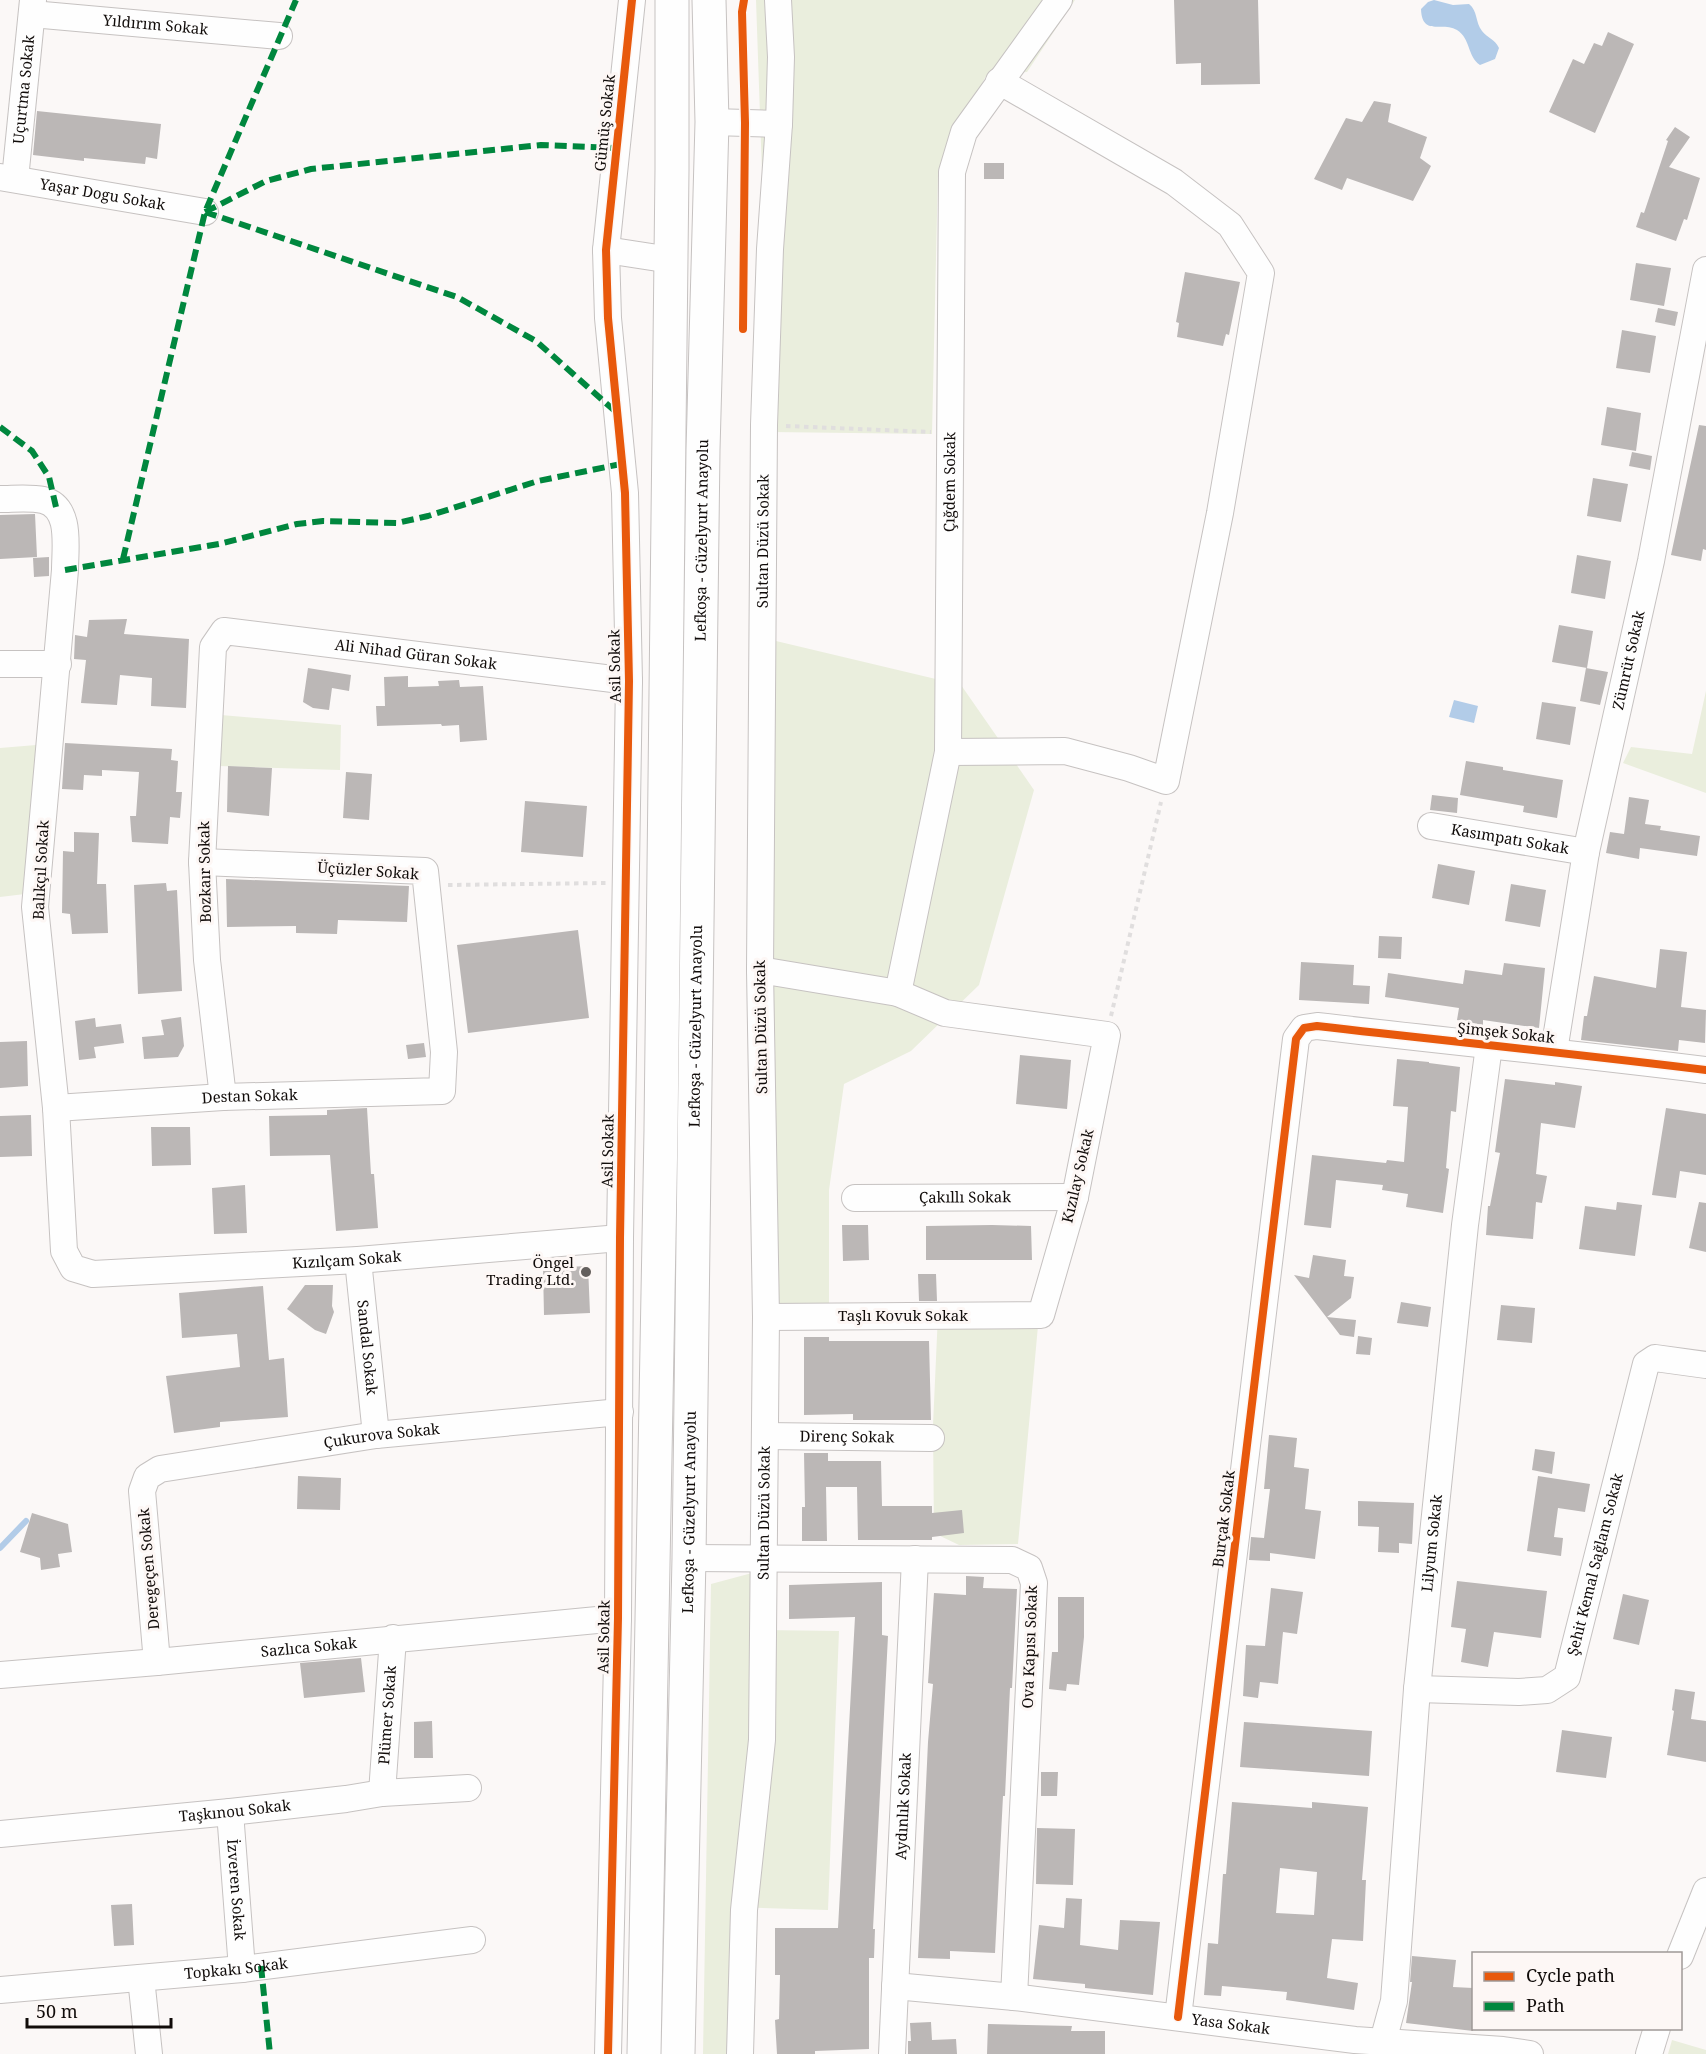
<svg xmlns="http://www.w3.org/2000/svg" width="1706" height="2054" font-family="'Noto Serif',serif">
<rect width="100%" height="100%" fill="#fbf8f7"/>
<path fill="#eaeedd" d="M756,0H1075L1027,72L986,76L938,171L932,434L771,432Z
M776,641L961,685L1034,790L979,985L911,1051L844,1084L829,1190V1306L752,1308Z
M1706,691V793L1623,763L1631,747L1692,754Z
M221,715L341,725L340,770L219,766Z
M36,745L25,894L0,897V748Z
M938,1314L1039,1315L1018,1544L959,1545L934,1533L933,1425Z
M752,1573L753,1630L839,1631L828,1910L731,1907L729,2054H703L711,1584Z
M1672,2040L1706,2050V2054H1668Z"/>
<path fill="#b2cce8" d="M1434,0L1453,5L1469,4C1478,11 1475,22 1482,31C1487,38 1495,39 1499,48L1495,59L1480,65C1467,56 1471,39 1457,30C1442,21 1422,37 1421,9L1428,2Z
M1454,700L1478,706L1474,723L1449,717Z"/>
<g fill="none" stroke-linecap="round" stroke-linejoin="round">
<path stroke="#b2cce8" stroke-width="6" d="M0,1548L26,1521"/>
</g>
<path fill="#bbb7b6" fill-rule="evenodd" d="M1174,0H1258L1260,84L1201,85V63L1176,64Z
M1608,32L1634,44L1595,133L1549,112L1573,59L1584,64L1594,43L1602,46Z
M1374,101L1391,104L1388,122L1427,137L1420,158L1431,166L1413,201L1347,178L1342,190L1314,179L1346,118L1362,122Z
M37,111L161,124L157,159L146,157L145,164L84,158V161L33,155Z
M1675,127L1690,137L1669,167L1700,178L1687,220L1684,219L1676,241L1636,227L1641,212L1644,213L1668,141L1666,140Z
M984,163H1004V179H984Z
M1636,263L1671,268L1664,306L1630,300Z
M1185,272L1240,282L1229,335L1226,334L1223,346L1177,337L1179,323L1176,322Z
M1658,308L1678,312L1675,326L1655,322Z
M1622,330L1656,336L1650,373L1616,368Z
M1607,407L1641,413L1636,451L1601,445Z
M1699,425L1706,426V550L1703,549L1701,561L1671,555Z
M1632,452L1652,456L1650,470L1629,466Z
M1593,478L1628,484L1621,522L1587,516Z
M35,514L37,557L0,559V515Z
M1577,555L1611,561L1605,599L1571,593Z
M49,557V576L34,577L33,558Z
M127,619L124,634L189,639L186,708L151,706L152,678L120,675L117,705L81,703L86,660L74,659L75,635L87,637L89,620Z
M1559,625L1593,631L1587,668L1552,662Z
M308,668L351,675L349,691L332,688L329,710L313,708L303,702Z
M1586,668L1608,672L1600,705L1580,701Z
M408,676V687L439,686L438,681L459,680L460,687L483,686L487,740L460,742L459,725L442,726L441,724L377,726L376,706H385L384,677Z
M1542,702L1576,707L1570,745L1536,739Z
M65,743L172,749L171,760L178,761L176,792H182L180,818L170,817L168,844L132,842L130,816H136L139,772L102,770V776L84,775L83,790L62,789Z
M1466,761L1503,767V770L1563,780L1557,818L1523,812L1524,806L1460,795Z
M228,766L272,768L269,816L227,812Z
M346,772L372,774L369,820L343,818Z
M1432,795L1458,798L1457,813L1430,810Z
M1629,797L1649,800L1645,824L1661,826L1660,830L1700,836L1697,856L1640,848L1639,859L1606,853L1610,832L1624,834Z
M525,801L587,806L583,857L521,852Z
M74,832L99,833L97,884H106L108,933L72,934L70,914L62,913L63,851L74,852Z
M1438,864L1475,871L1469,905L1432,898Z
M226,879L409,886L407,922L338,920L337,934L296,933V926L227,927Z
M166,883L167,891L177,890L182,991L138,994L134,885Z
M1511,884L1546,890L1540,927L1505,921Z
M578,930L589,1018L468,1033L457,945Z
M1379,936L1402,937L1401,959L1378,958Z
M1660,949L1687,952L1681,1007L1706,1010L1705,1043L1679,1040L1678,1051L1581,1040L1584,1016H1587L1594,976L1656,988Z
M1301,962L1354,965L1353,985L1370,986L1369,1004L1299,1000Z
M1504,963L1545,968L1539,1028L1483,1020V1025L1457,1020L1459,1008L1385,997L1388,973L1463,984L1465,970L1502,975Z
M181,1017L184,1046L178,1057L144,1059L142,1037L164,1035L161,1020Z
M95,1018L96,1027L121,1024L124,1043L94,1047L96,1058L79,1060L75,1021Z
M27,1041L28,1086L0,1088V1042Z
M424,1043L426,1057L408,1059L406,1045Z
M1020,1055L1071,1060L1067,1109L1016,1104Z
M1397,1059L1429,1062V1063L1460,1067L1456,1112L1451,1111L1446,1168L1449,1169L1443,1213L1406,1207L1408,1194L1382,1190L1383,1185L1336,1180L1331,1228L1304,1225L1312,1155L1386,1163L1387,1160L1404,1162L1408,1107L1393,1106Z
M1505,1079L1555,1085V1082L1582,1086L1575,1128L1541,1123L1536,1174L1547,1176L1542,1203L1536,1202L1533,1239L1486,1235L1488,1206H1490L1500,1153L1495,1152Z
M367,1108L371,1174H374L378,1228L336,1231L330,1155L270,1156L269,1116L327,1115V1110Z
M1666,1108L1706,1114V1175L1680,1171L1676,1198L1652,1195Z
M31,1115L32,1156L0,1157V1116Z
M151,1127H190L191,1165L152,1166Z
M245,1185L247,1233L214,1234L212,1188Z
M1617,1202L1642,1205L1635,1256L1579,1249L1585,1206L1616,1210Z
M1699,1202L1706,1203V1252L1689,1248Z
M842,1225H868L869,1260L843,1261Z
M992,1225L1031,1226L1032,1260H926V1226Z
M1313,1255L1346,1260L1344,1276L1354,1277L1351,1298L1327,1317L1356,1320L1354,1337L1340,1335L1294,1275L1309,1278Z
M588,1266L590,1313L544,1315L543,1268Z
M918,1274H936L937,1301H919Z
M305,1285H333L332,1306L334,1312L326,1334L315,1330L287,1309Z
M263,1286L269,1360L284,1358L288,1417L220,1422V1427L174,1433L166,1376L240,1367L237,1334L182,1338L179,1293Z
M1401,1302L1431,1307L1428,1327L1397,1323Z
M1501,1305L1535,1308L1532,1343L1497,1340Z
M1358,1336L1372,1338L1370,1355L1356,1354Z
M804,1337H829V1341H929L931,1420H853V1414L804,1415Z
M1269,1435L1297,1438L1294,1467L1309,1469L1305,1509L1321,1511L1315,1559L1270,1553V1561L1249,1560L1251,1537L1264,1538L1270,1489H1264Z
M1535,1449L1555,1452L1552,1474L1532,1470Z
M804,1453H828V1461H881L882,1506H932V1513L962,1510L964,1533L932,1537V1540H858L857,1487H826L827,1541H802V1507H805Z
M298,1476L341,1478L340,1510L297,1509Z
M1538,1476L1590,1484L1585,1512L1558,1508L1554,1537L1563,1538L1561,1556L1527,1551Z
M1358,1501L1414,1503L1412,1544L1399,1543V1553L1378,1552L1379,1527L1358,1526Z
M32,1513L68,1524L72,1552L58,1554L60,1567L41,1570L40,1558L20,1552Z
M966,1576L984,1577L983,1588L1017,1589L1012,1688H1010L1005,1796H1003L995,1953L950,1951V1959L918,1958L928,1742L933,1684L928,1683L934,1593L966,1595Z
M1457,1581L1547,1591L1541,1638L1494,1632L1488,1667L1461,1662L1466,1629L1451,1627Z
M882,1582V1635L888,1636L873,1929H875L874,1958H869V2049L815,2051V2054H777L775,2020L779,2019L780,1975H775V1928H838L855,1617L789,1619V1585Z
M1271,1588L1303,1592L1297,1634L1283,1632L1278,1684L1260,1682L1258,1698L1243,1696L1246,1645L1265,1646Z
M1623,1594L1649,1600L1639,1645L1613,1639Z
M1058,1597H1084V1637L1079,1685L1067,1684L1066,1691L1049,1689L1052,1652H1058Z
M361,1658L365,1692L304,1698L300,1663Z
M1675,1689L1695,1692L1691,1719L1706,1721V1762L1667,1755L1674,1711L1672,1710Z
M432,1721L433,1758H414V1722Z
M1244,1722L1372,1731L1369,1776L1240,1767Z
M1562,1730L1612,1737L1606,1778L1556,1772Z
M1041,1772H1058L1057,1796H1041Z
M1232,1802L1312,1808V1802L1368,1807L1362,1880H1366L1363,1941L1332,1939L1327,1978L1358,1983L1354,2010L1286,2000L1287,1992L1222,1986L1221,1996L1204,1995L1208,1943L1218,1944L1223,1874H1226ZM1280,1868L1317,1872L1314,1915L1276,1913Z
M1037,1828L1075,1829L1073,1885L1036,1884Z
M1066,1898L1082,1899L1080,1945L1118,1950L1120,1920L1160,1922L1153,1995L1085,1988V1984L1033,1979L1039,1925L1064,1928Z
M132,1904L134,1945L114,1946L111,1905Z
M1412,1956L1456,1960L1453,1987L1473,1988V2031L1406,2023L1412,1982H1410Z
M931,2022L932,2040L956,2039L957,2054H908V2041H911L910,2023Z
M988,2024L1072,2026L1071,2031H1105V2054H987Z"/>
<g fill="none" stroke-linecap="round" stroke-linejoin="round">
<defs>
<g id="minor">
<path id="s1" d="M32,14L279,36"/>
<path d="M712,122L779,124"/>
<path id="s2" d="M0,177L205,212"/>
<path id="s3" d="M15,179L33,0"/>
<path d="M606,250L671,260"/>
<path id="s4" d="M0,499C13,499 30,497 43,500C72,507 65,547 65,570L35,907L56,1108L64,1251L73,1268L93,1274L358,1260L620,1238"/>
<path d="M0,664H58"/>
<path d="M948,752L1065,751L1129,768L1166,781L1220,513L1261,273L1230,225L1174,182L999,81"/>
<path id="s5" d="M1431,826L1586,852"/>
<path d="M760,970L898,993L945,1013L1107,1035L1075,1197L1041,1315L766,1317"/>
<path id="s6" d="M898,993L948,752L952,172L964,132L1059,0"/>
<path id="s7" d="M1554,1051L1586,852L1651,561L1706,270"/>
<path id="s8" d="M223,1097L207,960L202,862L213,647L224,631L629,681"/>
<path id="s9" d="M56,1108L223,1097L442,1091L444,1052L425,871L202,862"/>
<path id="s10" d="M855,1198L1075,1197"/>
<path id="s11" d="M358,1260L376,1435"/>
<path id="s12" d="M765,1436L931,1438"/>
<path d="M689,1558L1012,1560L1029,1568L1034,1583L1014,1997"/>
<path id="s13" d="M157,1662L142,1491L147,1477L160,1469L376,1435L620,1412"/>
<path id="s14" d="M0,1675L157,1662L618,1618"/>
<path id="s15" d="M1417,1689L1519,1692L1547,1690L1567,1677L1646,1364L1655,1358L1706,1365"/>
<path id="s16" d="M382,1793L393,1638"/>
<path id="s17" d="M230,1812L242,1969"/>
<path id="s18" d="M0,1834L230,1812L346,1799L382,1793L468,1788"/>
<path d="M1680,1956L1706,1891"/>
<path d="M141,1978L149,2054"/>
<path id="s19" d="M895,1986L1014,1997L1355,2040L1503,2050L1530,2054"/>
<path id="s20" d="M0,1990L242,1969L472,1940"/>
<path d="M1178,2017L1296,1039L1304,1028L1317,1026C1447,1041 1577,1054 1706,1070"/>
<path id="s21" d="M1383,2041L1394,2001L1417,1689L1465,1225L1489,1046"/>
<path d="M608,2054L618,1618L620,1238L629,681L625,493L608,318L606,250L632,0"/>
<path id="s22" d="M740,2054L744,1910L762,1740L766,1317L760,970L764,425L770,249L779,124L781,57L778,0"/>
<path id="s23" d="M892,2054L915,1559"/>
<path d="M1649,2054L1657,2028"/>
</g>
<g id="highway">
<path d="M644,2054L661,1130L672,169V0"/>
<path id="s24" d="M678,2054L689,1558L703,450L712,122L709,0"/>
</g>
</defs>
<use href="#minor" stroke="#c6c2c1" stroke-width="28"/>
<use href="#highway" stroke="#c6c2c1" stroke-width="35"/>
<path stroke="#e0dede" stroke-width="4" stroke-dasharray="4.5 4.5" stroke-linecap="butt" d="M786,426L931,432
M448,885L606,883
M1111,1016L1161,802"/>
<use href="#minor" stroke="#fefefe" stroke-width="26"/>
<use href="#highway" stroke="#fefefe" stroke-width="33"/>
<path stroke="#00873e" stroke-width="6" stroke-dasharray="12 6" stroke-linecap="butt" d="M205,212L457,297L536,341L616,412
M205,212L266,181L311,169L541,145L617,148
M0,427L32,451L49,477L56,507
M123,559L205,212L296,0
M65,570L219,544L297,524L323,521L397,523L428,516L538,481L621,464
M261,1966L270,2054"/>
<defs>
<path id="cycleway" d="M743,329L745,123L742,12L744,0
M1178,2017L1296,1039L1304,1028L1317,1026C1447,1041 1577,1054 1706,1070
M608,2054L618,1618L620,1238L629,681L625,493L608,318L606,250L632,0"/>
</defs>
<use href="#cycleway" stroke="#fdf7f5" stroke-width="11"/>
<use href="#cycleway" stroke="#e8590c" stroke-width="8"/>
</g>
<circle fill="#635f5d" stroke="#fdf7f5" stroke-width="2" cx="586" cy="1272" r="6"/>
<g text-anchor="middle" stroke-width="6" stroke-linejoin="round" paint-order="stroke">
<g font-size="15" fill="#110c0a" stroke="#fdf7f5">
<text dy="5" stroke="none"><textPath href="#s1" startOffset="124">Yıldırım Sokak</textPath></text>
<text dy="5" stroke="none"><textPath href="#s3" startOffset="90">Uçurtma Sokak</textPath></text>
<text transform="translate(605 123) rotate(-84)" y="5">Gümüş Sokak</text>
<text dy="5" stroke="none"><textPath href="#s2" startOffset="104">Yaşar Dogu Sokak</textPath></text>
<text dy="5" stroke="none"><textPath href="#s6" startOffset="516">Çığdem Sokak</textPath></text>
<text dy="5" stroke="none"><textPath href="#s24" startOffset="1514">Lefkoşa - Güzelyurt Anayolu</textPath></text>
<text dy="5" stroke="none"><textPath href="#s22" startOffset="1514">Sultan Düzü Sokak</textPath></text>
<text dy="5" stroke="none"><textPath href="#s8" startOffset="664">Ali Nihad Güran Sokak</textPath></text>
<text dy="5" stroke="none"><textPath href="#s7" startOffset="398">Zümrüt Sokak</textPath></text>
<text transform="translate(615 666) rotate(-91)" y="5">Asil Sokak</text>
<text dy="5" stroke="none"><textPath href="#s5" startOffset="80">Kasımpatı Sokak</textPath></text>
<text transform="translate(41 870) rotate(-87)" y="5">Balıkçıl Sokak</text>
<text transform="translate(368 871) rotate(4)" y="5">Üçüzler Sokak</text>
<text transform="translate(205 872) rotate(-91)" y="5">Bozkaır Sokak</text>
<text dy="5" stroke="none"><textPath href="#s24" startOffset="1028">Lefkoşa - Güzelyurt Anayolu</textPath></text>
<text transform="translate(761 1027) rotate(-91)" y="5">Sultan Düzü Sokak</text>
<text transform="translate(1506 1033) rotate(6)" y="5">Şimşek Sokak</text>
<text dy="5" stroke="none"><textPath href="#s9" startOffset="194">Destan Sokak</textPath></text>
<text transform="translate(608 1151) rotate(-89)" y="5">Asil Sokak</text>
<text transform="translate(1078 1176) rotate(-77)" y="5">Kızılay Sokak</text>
<text dy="5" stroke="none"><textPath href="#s10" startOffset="110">Çakıllı Sokak</textPath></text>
<text dy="5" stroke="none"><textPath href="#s4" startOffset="1101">Kızılçam Sokak</textPath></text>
<text x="903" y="1321">Taşlı Kovuk Sokak</text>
<text dy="5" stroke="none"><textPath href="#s11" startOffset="88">Sandal Sokak</textPath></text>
<text dy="5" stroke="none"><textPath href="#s13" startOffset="426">Çukurova Sokak</textPath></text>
<text dy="5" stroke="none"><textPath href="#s12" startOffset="82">Direnç Sokak</textPath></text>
<text dy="5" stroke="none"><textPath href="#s24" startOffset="542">Lefkoşa - Güzelyurt Anayolu</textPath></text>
<text dy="5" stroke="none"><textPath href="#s22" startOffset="542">Sultan Düzü Sokak</textPath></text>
<text transform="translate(1224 1519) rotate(-83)" y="5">Burçak Sokak</text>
<text dy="5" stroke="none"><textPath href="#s21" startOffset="501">Lilyum Sokak</textPath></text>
<text dy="5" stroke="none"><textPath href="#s15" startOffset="270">Şehit Kemal Sağlam Sokak</textPath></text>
<text transform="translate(149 1569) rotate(-95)" y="5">Deregeçen Sokak</text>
<text transform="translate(604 1637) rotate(-89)" y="5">Asil Sokak</text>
<text dy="5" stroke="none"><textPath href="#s14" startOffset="310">Sazlıca Sokak</textPath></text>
<text transform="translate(1030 1647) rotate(-88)" y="5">Ova Kapısı Sokak</text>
<text dy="5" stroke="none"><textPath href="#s16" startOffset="78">Plümer Sokak</textPath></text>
<text dy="5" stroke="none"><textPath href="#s23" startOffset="248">Aydınlık Sokak</textPath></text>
<text dy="5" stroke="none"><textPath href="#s18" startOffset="236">Taşkınou Sokak</textPath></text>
<text dy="5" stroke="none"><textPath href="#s17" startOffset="78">İzveren Sokak</textPath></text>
<text dy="5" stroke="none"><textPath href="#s20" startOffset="237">Topkakı Sokak</textPath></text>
<text dy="5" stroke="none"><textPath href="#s19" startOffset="338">Yasa Sokak</textPath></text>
</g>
<g font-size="15" fill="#110c0a" stroke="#fdf7f5" text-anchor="end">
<text x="574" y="1268">Öngel<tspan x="574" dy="17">Trading Ltd.</tspan></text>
</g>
</g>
<rect x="1472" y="1952" width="210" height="78" fill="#fdf7f5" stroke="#9f9997" stroke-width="1.5"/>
<rect x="1484" y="1972" width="30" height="9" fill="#e8590c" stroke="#9f9997" stroke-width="1.5"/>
<text x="1526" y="1982" font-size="18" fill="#110c0a">Cycle path</text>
<rect x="1484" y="2002" width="30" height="9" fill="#00873e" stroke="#9f9997" stroke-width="1.5"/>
<text x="1526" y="2012" font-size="18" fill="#110c0a">Path</text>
<path d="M27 2018v9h144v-9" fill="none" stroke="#110c0a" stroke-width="3"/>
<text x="36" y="2018" font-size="18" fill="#110c0a" stroke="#fdf7f5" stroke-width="4.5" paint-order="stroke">50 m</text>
</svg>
